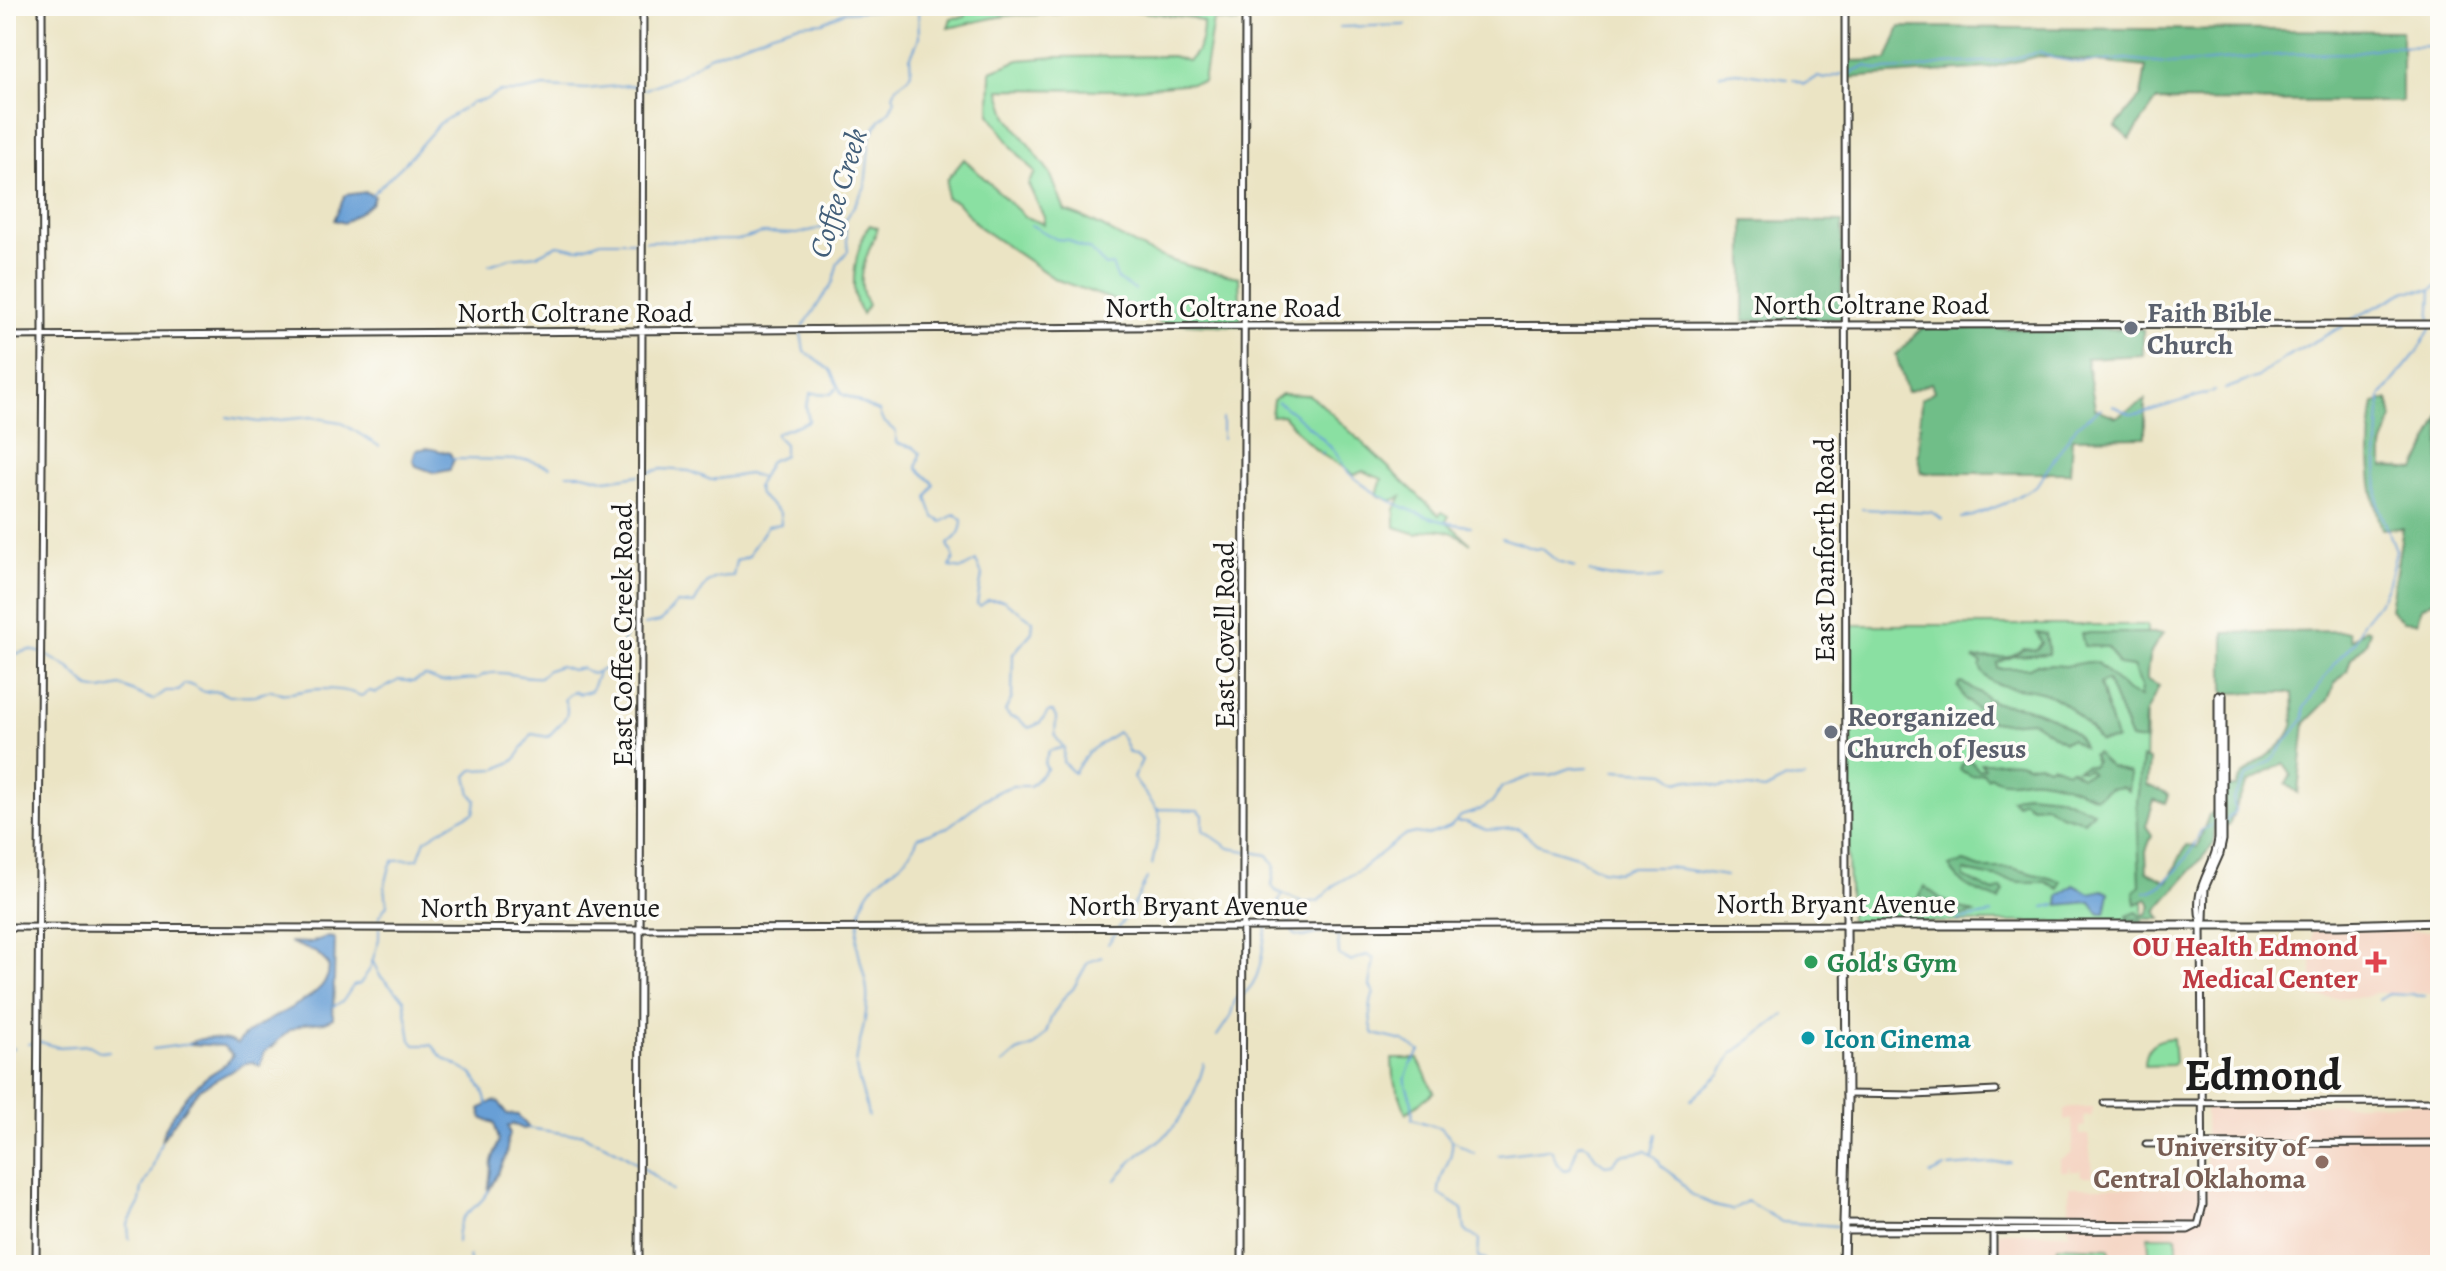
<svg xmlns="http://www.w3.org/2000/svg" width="2446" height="1271" font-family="Alegreya,serif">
<rect width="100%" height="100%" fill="#fdfcf7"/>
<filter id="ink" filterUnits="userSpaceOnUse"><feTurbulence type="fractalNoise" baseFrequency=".0125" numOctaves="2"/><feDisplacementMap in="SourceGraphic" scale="16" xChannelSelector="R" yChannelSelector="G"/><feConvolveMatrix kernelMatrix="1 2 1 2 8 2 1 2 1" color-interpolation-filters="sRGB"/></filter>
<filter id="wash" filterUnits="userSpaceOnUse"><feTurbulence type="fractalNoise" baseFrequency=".006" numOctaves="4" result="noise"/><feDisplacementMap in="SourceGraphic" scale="32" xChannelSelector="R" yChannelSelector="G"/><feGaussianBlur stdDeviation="1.8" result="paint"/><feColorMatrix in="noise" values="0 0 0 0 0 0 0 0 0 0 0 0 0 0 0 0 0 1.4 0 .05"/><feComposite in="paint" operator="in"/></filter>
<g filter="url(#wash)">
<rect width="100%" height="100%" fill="#ebe4c4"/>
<path fill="#f4d3c1" d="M2312,930L2439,931V993H2374L2366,997L2312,998Z
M2439,1103L2438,1265H1998V1232L2069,1233V1187H2206L2205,1106Z
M2072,1107H2092V1116L2083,1117L2085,1126L2079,1127V1135H2088L2093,1176H2081L2080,1167L2079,1171H2071L2070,1163L2069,1171H2060V1159L2071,1154L2073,1143L2072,1118L2064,1120V1109Z"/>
<path fill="#8ae0a2" stroke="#537e5f" stroke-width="2" d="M969,6H1083C1061,17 1040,14 1016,15C994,16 970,24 948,28L951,18L965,17Z
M1094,6H1238V23L1213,20L1203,82L1118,90L999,89L1008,117L1050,173L1065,211C1098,221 1124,241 1155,254C1182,266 1210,272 1239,277L1241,326L1161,323L1127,305L1055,279L979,227L957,202L946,198L947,180L964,159L1025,217L1044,224V217L1028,184L1035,173L1012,147L990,114L991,71L1019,60L1056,57L1172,56L1188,61C1200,52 1203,37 1203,22L1193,18Z
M870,225L878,228C868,252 853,280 868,305L862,314C847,296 855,243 870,225Z
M1281,394L1309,395L1318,401L1439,515L1442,512L1449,516L1446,521L1471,544C1455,531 1436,525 1417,534L1395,527V509L1402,497L1391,501L1377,495L1382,479L1363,471L1354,475C1345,467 1336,463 1326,457C1310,447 1296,430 1283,415L1271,416L1273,400Z
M1848,625H2147L2143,922H1850L1848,858Z
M2173,1038L2175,1062L2172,1065L2144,1066C2144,1046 2155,1039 2173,1038Z
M1392,1059H1418L1434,1092L1406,1113L1393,1076Z
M2148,1236H2177V1265H2150Z
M2058,1246L2108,1248L2116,1265H2056V1259L2050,1258L2051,1252L2057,1251Z"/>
<path fill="#6fbe88" stroke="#466d52" stroke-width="2" d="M1900,27L2402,31V102L2156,101L2130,139L2115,127L2141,96L2146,67L2039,56L1989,68L1848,78V61L1887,60Z
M1744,221L1842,222V319L1744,321Z
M1922,328L2143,329V355L2086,358L2095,408L2116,417L2145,400V437L2072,438L2070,473H1922L1918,457L1921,399L1934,391L1931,383L1907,392L1896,355Z
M2388,400L2393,418L2383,444V467L2416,470L2440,416L2439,598L2422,607L2418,622L2403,621L2390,609L2403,528L2382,529C2369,490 2367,444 2374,403Z
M2365,629L2370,631L2366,643L2351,658L2347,671L2335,683L2328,700L2305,723L2298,793L2286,784L2291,775L2284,763L2248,783L2236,805L2229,826H2224L2225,787H2236C2243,764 2284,754 2293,726C2295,717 2293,702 2293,693H2224V633L2348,631L2351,640Z
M2037,633L2046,634L2049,654L2014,656L1997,663V668H2029L2037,664L2065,666L2088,662L2097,663L2128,692L2140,697L2141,686L2133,667L2119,665L2108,647L2084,646L2081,633H2164C2150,649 2147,659 2147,680L2159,686L2145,715L2144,741L2131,739L2107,680L2100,684L2116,740L2100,741C2084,722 2070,704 2047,694C2024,684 1990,694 1980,667L1982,663L1973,659L2009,657L2024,649L2036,650L2042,643Z
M1960,683C1974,686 1981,696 1994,702C2003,706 2015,705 2026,708C2045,713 2077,727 2083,747L2070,739L2064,742L2032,721L2004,723L1992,721L1965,699L1958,686Z
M2095,753L2110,767L2130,774L2128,791L2123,787L2109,789L2096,797C2075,789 2050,777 2028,779C2016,781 2001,784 1991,776L1987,778L1983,773L1972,776L1960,770L1962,764L1971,761L1979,770L1985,768L1981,763C1994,764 2014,758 2027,765L2039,763L2048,767L2052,765L2067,771L2071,769L2081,776L2091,773L2088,769L2083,771L2077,769L2087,765L2092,766L2095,762L2092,755Z
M2142,758L2149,760L2147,785L2169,795L2166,803L2154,800L2146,826L2152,835L2146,851L2147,872L2168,882L2186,845L2197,847L2209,815L2214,812V844L2156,911L2161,919H2127V916L2137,912L2141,916L2147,914L2151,906L2148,899L2136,904L2134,892L2140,886L2137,802Z
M2027,793L2058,796L2093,811L2084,821L2060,814L2045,805L2031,806L2022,800L2017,804L2011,799Z
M1964,862L1981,868H2012L2061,881L2059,889L2046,882H2019L1964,871V877L1993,892L2001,888L2004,891L1999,900C1980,893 1959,886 1949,866Z
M1924,886L1944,901L1974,913C1953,921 1936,907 1915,907Z"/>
<path fill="#689fd6" stroke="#425e79" stroke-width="2" d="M366,192L374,196L371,204L344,223L334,220L345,195Z
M427,448L450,453L453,461L450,470L435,473L416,466L413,460L416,450Z
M2074,885L2090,893L2103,890L2109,893L2105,913H2099L2091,902C2079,903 2070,904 2058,905L2059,896Z
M326,937L334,938L335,940L333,1018L325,1022L304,1024L290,1030L264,1053L260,1066L253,1062L246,1063L201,1088L191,1099L161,1141C165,1121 188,1092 204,1079C214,1071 227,1066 233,1055L223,1046L188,1044C199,1036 227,1037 237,1044C254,1017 337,1000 328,964L317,953L289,942L310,943Z
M493,1101L499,1102L507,1114L518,1115L529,1128L523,1129L513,1124L508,1126L510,1135C505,1142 509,1146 506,1155C505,1159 490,1190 488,1192L492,1161L499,1140L494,1123L483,1119L480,1109Z"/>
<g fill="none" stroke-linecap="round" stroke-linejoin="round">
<path stroke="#689fd6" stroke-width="2" d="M1340,27L1406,25
M1720,74L1737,72L1787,79
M1849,74L1867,66L1878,70L1913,69L1945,64L2001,61L2041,52L2053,58L2081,63L2126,59L2175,64L2291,54L2350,53L2385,47L2440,46
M1793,79L1804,84L1818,77L1824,79L1842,74
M645,89L679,76L709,56L773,32L799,24L823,22L844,12L916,8
M372,194L403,165L440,123L472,103L485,100L499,92H520L545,87L586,89L629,85L641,88
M1031,225L1056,239L1069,240L1080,247L1091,250L1105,266L1112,265L1118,280L1135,290
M646,241L738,240L763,233L797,234L825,227L844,229
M489,265L510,258L537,255L558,245L578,249L601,241H639
M2347,322L2407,291L2432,290L2440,284
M803,327L833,282L838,262L848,251L845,221L865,187L870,137L880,120L889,112L895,100L893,95L897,86L907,79L911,72L910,58L919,38L918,6
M801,333L804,351L830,370L842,394C856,399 864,406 879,411L882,420L896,432V443L913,447L920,453L917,468L934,484L927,498L934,517L942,522L955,514L962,520C962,532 957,537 948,544L954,558L950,567L962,569L976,561L982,575L977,604L980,606L988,600H1003L1033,621L1032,632L1013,654L1012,698L1005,711L1010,717L1018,719L1029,728L1040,723L1048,712H1053L1056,718L1055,736L1064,748L1063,762L1074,773L1088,752L1118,732L1122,737L1129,753L1136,754L1142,760L1133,778L1157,809L1198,810L1203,815V830L1229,848L1268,855L1275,865L1272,886L1276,891L1304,903L1318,901L1337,883L1360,870L1403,836L1415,833L1428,835L1450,827L1461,816L1480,810L1492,802L1502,787L1534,775H1550L1571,768L1588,767
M2225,389L2258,377L2284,358L2343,326
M1278,402C1294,413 1322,437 1334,451C1340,457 1342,465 1348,472C1374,498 1434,524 1471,526
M2113,406L2131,414H2139L2214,391
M227,417L258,422L311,417L340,422L379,446
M1222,439V418
M1321,455L1323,452
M450,459L529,460L550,467
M645,473L662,469L689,471L711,480L748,474L760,477
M567,474H583L607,480L639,475
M1862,509L1931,512L1942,519
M1961,518L1973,516L2006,503L2036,486L2077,425L2101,408
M1502,538L1535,549L1541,548L1558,562L1575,567
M1589,572C1614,579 1637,582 1663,577
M644,625L660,622L677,603L694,604C706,583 708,576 733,576L736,561L749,556C753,543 761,539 767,526L781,524L780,513L759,495L757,486L770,461L784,455V444L776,436V433L809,421L806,406L811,393L831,394L836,389
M6,652L15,654L30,650L43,653L69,668L90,688L101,690L121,686L153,700L166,691H179L184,684L193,685L204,692L218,691L229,696L257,695L271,690C283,696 290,693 303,691C317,687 349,689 361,696L370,691L376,693L399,680L413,682L425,676L440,682L475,679
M478,678C496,666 519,679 540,677L548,670L560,666L572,670L582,668L592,674L618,663C623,647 619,634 638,626
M1615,770L1666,773L1678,782L1688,779L1719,787L1729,786L1765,790L1786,779L1805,778
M1458,822H1466L1486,830L1518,828L1537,844L1576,856L1601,870L1618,872L1631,867H1668L1726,876
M2225,822L2235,811L2233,799L2247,776L2271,761L2304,719V708L2334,664L2355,641L2362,623L2382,598L2389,582L2396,550L2378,505L2377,459L2381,396L2417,352L2430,329L2432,290
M1152,865L1161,821L1157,810
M2145,892C2168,889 2193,851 2201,830L2215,824
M1278,903C1288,913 1287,923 1295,935L1303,937L1328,931L1338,937L1339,955L1350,961L1367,955L1374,959L1370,986L1374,993C1369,1003 1369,1023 1374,1034L1403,1041L1420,1051C1390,1092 1417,1084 1412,1119L1441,1128L1452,1140L1474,1153
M2044,907L2055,905
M1958,920L1992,914
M1108,944L1136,901L1147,878
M373,962L380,976L404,999L411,1040L415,1045H432L442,1057L472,1074L483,1091L488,1106
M2378,1000L2389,994L2425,996
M334,1006L343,1001L353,986L360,984L370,969L379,939V916L387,905L385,886L390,866L394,860L418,859L425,840L461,818L474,813L476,800L471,794L467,776L473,770L497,769L515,760L532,734L548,737C561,721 573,718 564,699L573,691L579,694L591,691L598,673
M1217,1036L1230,1017L1235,1000C1267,983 1259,948 1269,919C1272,910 1278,904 1282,896
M28,1044L41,1042L57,1047L89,1045L101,1052L109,1051
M153,1049L190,1044
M6,1050L14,1048
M1003,1064L1017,1052L1034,1046L1046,1033L1051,1018L1064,997L1073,989L1088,962L1102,957
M1691,1100L1720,1074L1733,1053L1784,1015
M868,1117C867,1102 855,1074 856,1064C858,1044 866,1024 867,1003C869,985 861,967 858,949C856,939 860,911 864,901C876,871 906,872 918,837L948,827L984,799L999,791L1012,786H1030L1047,769L1044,763L1049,751L1061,748
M528,1128L568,1134L582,1133C590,1142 595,1139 604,1144C629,1156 652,1173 672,1191
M1452,1141C1454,1160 1438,1174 1439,1194L1462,1209L1465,1230L1479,1240L1478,1257L1486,1259L1489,1265
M1652,1153L1656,1134
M1498,1155L1549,1149L1552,1151L1557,1164L1565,1170L1570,1169L1578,1145L1583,1143L1589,1146L1596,1158L1605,1165L1612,1164L1620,1155L1646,1151L1657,1158L1662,1167L1680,1180L1690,1194L1718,1207L1732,1210L1747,1201L1782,1222L1837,1226
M1949,1167L2010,1162
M1930,1175L1945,1168
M1116,1180C1124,1169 1131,1162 1141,1153C1147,1148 1155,1145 1162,1139C1183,1120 1197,1091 1204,1064
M129,1239L128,1224L140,1202L142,1188L151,1172L161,1142
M457,1243C457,1207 477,1214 489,1190
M469,1256L471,1265"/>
</g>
</g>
<g filter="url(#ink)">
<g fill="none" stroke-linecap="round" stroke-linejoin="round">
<defs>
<path id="minor" d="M6,336L1245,326L2440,324
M2201,923C2191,885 2214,872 2218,839V695
M6,927L641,929L1846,925L1845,6
M1846,1094L1915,1095L1996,1091
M2104,1103L2440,1102
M2146,1144L2440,1143
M1844,1223L2197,1225
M2198,1225L2203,1205L2201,924L2204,920L2205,888L2220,854L2223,840V695
M1844,1231L2188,1230L2198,1225
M36,1265L43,332L42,6
M639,1265L643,6
M1242,1265L1245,6
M1993,1265V1230"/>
<path id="major" d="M1843,1265L1847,1099L1846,925H2338L2440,922"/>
</defs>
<use href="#minor" stroke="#3b3a35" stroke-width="9"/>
<use href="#major" stroke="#3b3a35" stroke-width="11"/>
<use href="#minor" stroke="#fff" stroke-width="5"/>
<use href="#major" stroke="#fff" stroke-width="7"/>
</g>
</g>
<g fill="#6b7280" stroke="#fdfcf7" stroke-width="3">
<circle cx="2131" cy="328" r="8"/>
<circle cx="1831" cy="732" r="8"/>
</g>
<circle fill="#2e9e5b" stroke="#fdfcf7" stroke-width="3" cx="1811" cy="962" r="8"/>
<path fill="#e0444e" stroke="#fdfcf7" stroke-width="3" d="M2372 950h8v8h8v8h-8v8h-8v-8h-8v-8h8z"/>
<circle fill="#0f9aa8" stroke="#fdfcf7" stroke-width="3" cx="1808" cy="1038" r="8"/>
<circle fill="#8d6e63" stroke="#fdfcf7" stroke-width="3" cx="2322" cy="1162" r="8"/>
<g text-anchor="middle" stroke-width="7" stroke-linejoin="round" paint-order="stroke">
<g font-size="28" fill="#1c1c1c" stroke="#fdfcf7">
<text x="1871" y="314">North Coltrane Road</text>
<text x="1223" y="317">North Coltrane Road</text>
<text x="575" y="322">North Coltrane Road</text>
<text transform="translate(1824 550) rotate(-90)" y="10">East Danforth Road</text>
<text transform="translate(622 635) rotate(-90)" y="10">East Coffee Creek Road</text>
<text transform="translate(1224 635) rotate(-90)" y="10">East Covell Road</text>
<text x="1836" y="913">North Bryant Avenue</text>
<text x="1188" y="915">North Bryant Avenue</text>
<text x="540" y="917">North Bryant Avenue</text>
</g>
<g font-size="28" font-weight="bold" fill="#5b616d" stroke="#fdfcf7" text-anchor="start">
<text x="2147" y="322">Faith Bible<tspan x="2147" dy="32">Church</tspan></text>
<text x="1847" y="726">Reorganized<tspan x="1847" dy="32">Church of Jesus</tspan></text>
</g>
<g font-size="28" font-weight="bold" fill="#be3a42" stroke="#fdfcf7" text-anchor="end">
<text x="2358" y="956">OU Health Edmond<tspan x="2358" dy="32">Medical Center</tspan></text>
</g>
<g font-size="28" font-weight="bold" fill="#27864d" stroke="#fdfcf7" text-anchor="start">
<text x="1827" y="972">Gold's Gym</text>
</g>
<g font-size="28" font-weight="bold" fill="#0d838f" stroke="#fdfcf7" text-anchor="start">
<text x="1824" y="1048">Icon Cinema</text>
</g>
<g font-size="28" font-weight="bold" fill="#785e54" stroke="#fdfcf7" text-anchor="end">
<text x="2306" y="1156">University of<tspan x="2306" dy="32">Central Oklahoma</tspan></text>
</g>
<g font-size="30" font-style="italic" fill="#425e79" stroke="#fdfcf7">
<text transform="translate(838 193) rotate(-73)" y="10">Coffee Creek</text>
</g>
<g font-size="44" font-weight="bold" fill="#1c1c1c" stroke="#fdfcf7">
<text x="2263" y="1090">Edmond</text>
</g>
</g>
<rect width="2446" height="1271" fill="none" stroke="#fdfcf7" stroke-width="32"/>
</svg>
